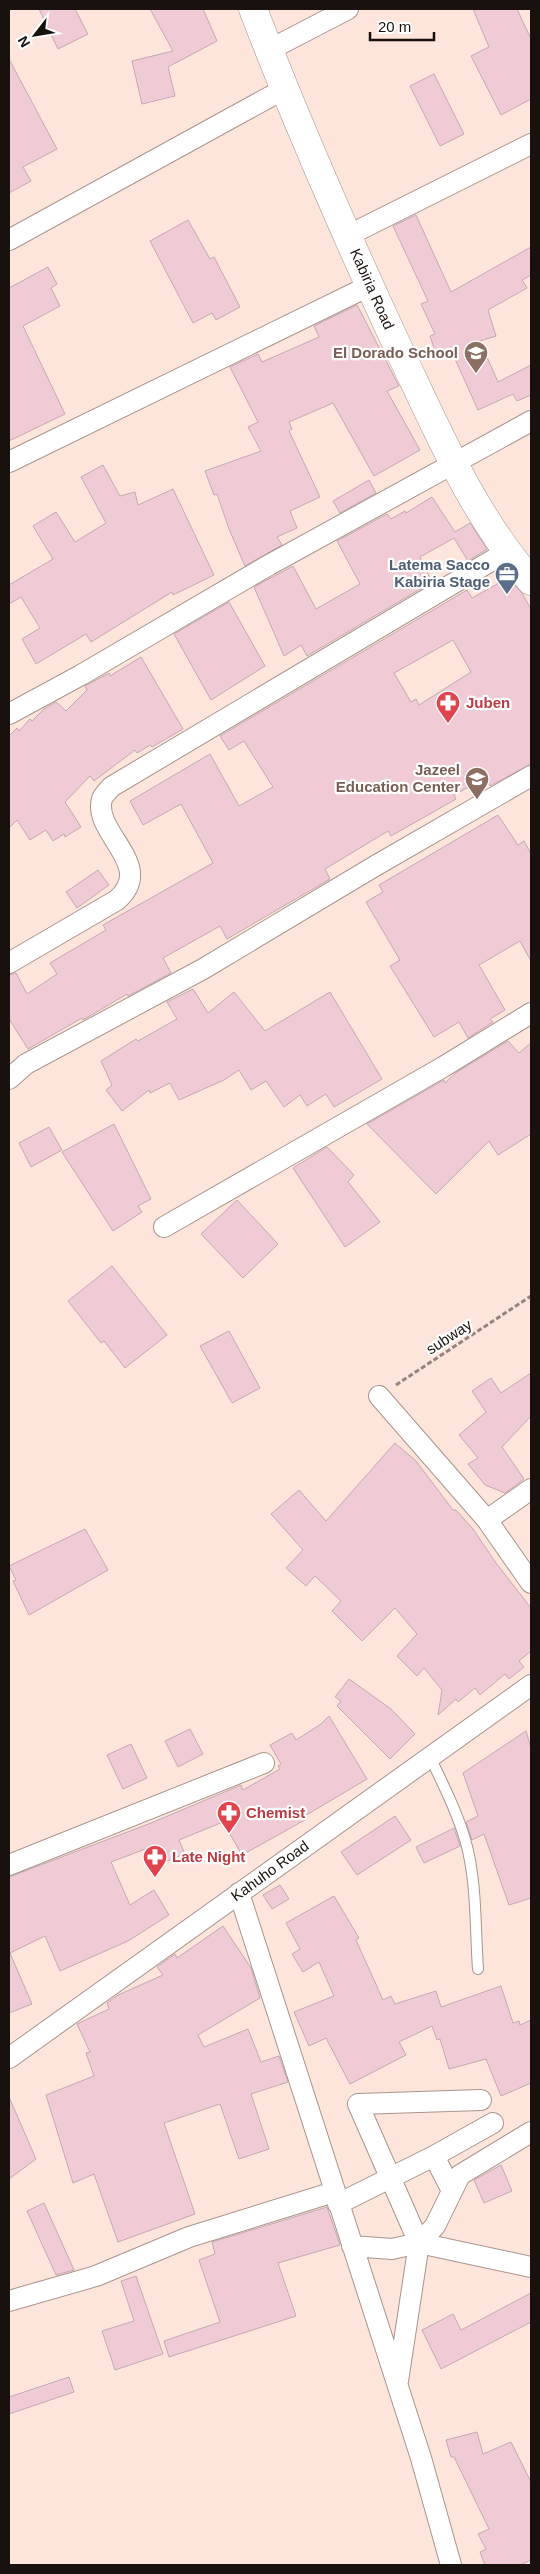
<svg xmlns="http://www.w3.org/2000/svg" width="540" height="2574" font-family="Arial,sans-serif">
<rect width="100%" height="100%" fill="#fee5db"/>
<path fill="#f0cbd5" stroke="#c2aab1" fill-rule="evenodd" d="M39,9H75L88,34L58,49Z
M150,9H203L217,41L168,67L175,96L142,104L132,61L173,51Z
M473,9H517L531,39V99L501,115L471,56L489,47Z
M9,59L57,149L23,167L31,181L9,193Z
M434,74L464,134L440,146L410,86Z
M416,215L451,292L531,247V275L522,280L527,288L488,310L496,336L480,341L498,382L531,365V395L517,401L513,394L478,410L451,350L436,354L430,336L435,334L421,304L428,301L393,226Z
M188,220L210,259L214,257L240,307L216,320L212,313L193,323L150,241Z
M48,267L57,284L51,288L60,306L23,326L65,414L9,441V288Z
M357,305L399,386L387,391L420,450L374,476L333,403L289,422L292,429L289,431L320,497L290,511L297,528L277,537L282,545L245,566L229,529L217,494L214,495L205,471L261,451L248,427L258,422L230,367L258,354L262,362L319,337L314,326Z
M103,465L120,496L135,492L138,505L173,489L214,575L173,595L172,592L91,642L86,634L36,664L22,639L40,628L21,597L9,604V585L53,559L33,526L56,512L75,542L106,523L81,477Z
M369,480L376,493L340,513L333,501Z
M432,497L455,532L470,523L487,549L468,561L454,538L420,557L432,582L307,656L301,645L284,656L254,587L293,566L316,609L360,584L337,541L387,514L391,519L405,511L406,513Z
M508,578L522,593L531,609V764L490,786L485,778L454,795L456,799L391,836L388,831L325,869L330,879L227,939L220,926L163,958L171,973L128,996L127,994L83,1020L82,1018L28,1049L9,1019V975L16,973L27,994L57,974L50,963L106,930L103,925L213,863L181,804L143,825L130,801L210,754L239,806L273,787L244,741L229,750L220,736L467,590L472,598ZM453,640L471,672L419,705L416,699L411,702L394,673Z
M229,602L265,666L211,700L174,634Z
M141,657L183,729L152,747L150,745L137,753L135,750L94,781L90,776L65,802L81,827L65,837L64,834L53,841L46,830L30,840L17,820L9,828V736L17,728L19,731L30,719L32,721L44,709L56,702L66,711L87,690L85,686L109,673L110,676Z
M498,815L518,845L524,841L531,854V961L520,941L479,965L505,1010L490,1019L493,1022L468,1038L459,1022L434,1037L390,966L400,960L366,902L383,892L379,885Z
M98,870L109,885L77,908L66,892Z
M193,989L208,1013L234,992L265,1031L330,992L382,1079L334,1107L326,1094L307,1106L300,1095L284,1107L266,1081L251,1090L239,1070L224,1080L179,1100L170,1083L150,1093L149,1090L122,1111L106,1090L112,1085L101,1061L136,1039L138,1041L177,1019L167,1002Z
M508,1041L519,1053L531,1043V1134L498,1155L489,1141L436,1194L367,1124L444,1080L445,1083L457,1072Z
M114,1124L151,1199L138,1206L142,1212L113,1231L62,1152Z
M49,1127L62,1150L31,1167L19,1143Z
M327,1147L354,1175L348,1182L380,1222L345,1247L293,1168Z
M237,1200L278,1244L243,1278L201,1234Z
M112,1266L167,1335L125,1368L104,1341L101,1343L68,1301Z
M229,1331L260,1388L232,1403L200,1346Z
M531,1373V1416L502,1447L524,1479L505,1493L485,1485L468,1464L478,1458L459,1435L486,1412L472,1391L491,1378L501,1393Z
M395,1443L416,1461L453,1510H456L473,1529L496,1563L531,1608V1651L519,1661L524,1667L509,1679L505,1674L480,1695L475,1688L458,1702L456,1699L438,1715L442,1690L424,1668L417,1676L397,1656L417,1634L395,1608L362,1641L332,1611L341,1601L315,1576L306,1586L286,1568L303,1550L271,1514L299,1490L326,1521Z
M85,1529L108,1570L29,1615L13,1581L16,1580L9,1566Z
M349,1679L391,1709L415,1734L390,1759L337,1706L341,1701L335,1697Z
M329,1716L367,1779L303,1817L305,1820L242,1855L223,1822L179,1840L185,1854L162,1863L156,1845L111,1862L130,1905L154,1890L169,1915L128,1941L60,1971L45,1936L10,1953L32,2004L9,2013V1877L151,1823L241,1785L243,1790L280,1769L278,1766L281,1764L270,1745L292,1733L296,1740L321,1724Z
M190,1729L203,1754L178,1767L165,1741Z
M526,1731L531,1748V1898L509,1905L484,1834L472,1840L466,1822L478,1816L463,1773Z
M131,1744L147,1778L123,1789L107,1755Z
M395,1816L411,1840L357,1875L341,1852Z
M454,1828L460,1846L424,1863L416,1847Z
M280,1885L289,1899L272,1909L263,1895Z
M334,1896L359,1938L356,1940L383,2000L391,1996L395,2004L436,1991L441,2007L501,1986L513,2023L519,2021L520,2025L531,2020V2083L501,2096L486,2059L449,2069L440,2039L437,2040L432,2026L399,2042L406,2055L350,2084L326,2038L309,2046L294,2012L334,1996L319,1962L303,1972L292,1954L300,1949L286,1923Z
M223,1926L251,1968L260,1998L198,2035L204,2047L248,2029L261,2062L279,2056L288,2082L251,2094L269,2149L239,2159L220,2104L164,2123L195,2214L118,2242L94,2174L73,2183L46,2095L94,2076L86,2053L90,2052L77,2024L109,2009L107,2003L118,1995L163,1975L157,1967L175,1954L177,1958Z
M9,2097L36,2159L9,2179Z
M501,2165L512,2191L484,2203L474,2180Z
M44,2203L74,2270L56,2275L27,2211Z
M327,2207L340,2245L278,2263L296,2316L169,2357L164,2341L220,2322L199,2260L215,2254L212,2242Z
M136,2276L163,2354L115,2370L102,2331L134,2321L121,2281Z
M531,2293V2322L441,2369L422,2330L453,2314L461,2330Z
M69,2377L74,2392L9,2414V2397Z
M477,2432L483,2454L511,2442L531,2482V2560L520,2565H485L480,2552L486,2549L478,2534L489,2529L454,2457H451L446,2440Z"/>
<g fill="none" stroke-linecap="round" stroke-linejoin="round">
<defs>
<path id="service" d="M430,1757C443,1784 456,1810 465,1839C477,1880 475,1927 478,1969"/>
<path id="minor" d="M269,50L348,9
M349,235L531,144
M9,240L284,89
M9,462L369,286
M9,714L81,675L269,565L531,421
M9,963L117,900C157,865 92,833 102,799C103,795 109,790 111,787L506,552
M9,1079L26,1064L203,969L375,866L531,776
M164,1227L443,1067L531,1013
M379,1396L487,1520L531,1583
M487,1520L531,1489
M9,1865L264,1763
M239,1893L421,2458L451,2565
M9,2058L531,1685
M452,2191L434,2156L493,2123
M338,2204L434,2156
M419,2243L531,2267
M352,2246L392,2249L419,2243L435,2226L460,2175L531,2132
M9,2301L96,2276L189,2237L334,2192
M398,2381L419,2243L358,2104L481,2100"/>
<path id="secondary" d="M253,9C298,126 349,242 402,356C439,434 474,516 531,581"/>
</defs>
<use href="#service" stroke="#aa948b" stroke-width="12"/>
<use href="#minor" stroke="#aa948b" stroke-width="22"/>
<use href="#secondary" stroke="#aa948b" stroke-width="29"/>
<path stroke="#95847d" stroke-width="3" stroke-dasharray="5 2.5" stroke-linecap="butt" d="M396,1385L531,1296"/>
<use href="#service" stroke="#fff" stroke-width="10"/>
<use href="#minor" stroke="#fff" stroke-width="20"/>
<use href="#secondary" stroke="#fff" stroke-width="28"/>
</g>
<defs>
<symbol id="school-pin" viewBox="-11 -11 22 30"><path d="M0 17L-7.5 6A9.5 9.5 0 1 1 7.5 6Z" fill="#8d6e63" stroke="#fff"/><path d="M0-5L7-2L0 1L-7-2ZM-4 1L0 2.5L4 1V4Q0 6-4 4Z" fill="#fff"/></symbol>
<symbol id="office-pin" viewBox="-11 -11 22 30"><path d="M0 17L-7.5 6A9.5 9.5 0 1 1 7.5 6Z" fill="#5c6f8a" stroke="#fff"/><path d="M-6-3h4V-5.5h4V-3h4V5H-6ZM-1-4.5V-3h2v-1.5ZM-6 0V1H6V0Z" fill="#fff"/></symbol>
<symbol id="pharmacy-pin" viewBox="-11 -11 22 30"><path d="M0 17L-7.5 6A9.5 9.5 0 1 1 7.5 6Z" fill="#e0444e" stroke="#fff"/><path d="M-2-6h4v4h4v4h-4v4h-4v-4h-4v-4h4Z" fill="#fff"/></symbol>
</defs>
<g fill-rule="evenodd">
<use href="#school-pin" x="462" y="339" width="28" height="38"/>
<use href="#office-pin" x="493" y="560" width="28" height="38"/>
<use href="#pharmacy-pin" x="434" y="689" width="28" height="38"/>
<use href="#school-pin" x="463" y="765" width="28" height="38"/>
<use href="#pharmacy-pin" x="215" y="1799" width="28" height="38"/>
<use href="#pharmacy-pin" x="141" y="1843" width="28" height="38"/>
</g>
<g text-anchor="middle" stroke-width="4.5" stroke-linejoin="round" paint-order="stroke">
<g font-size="15" fill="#19110e" stroke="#fff">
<text transform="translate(372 289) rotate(66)" y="5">Kabiria Road</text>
<text transform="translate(449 1337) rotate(-33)" y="5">subway</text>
<text transform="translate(270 1871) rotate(-36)" y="5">Kahuho Road</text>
</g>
<g font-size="15" font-weight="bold" fill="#785e54" stroke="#fff" text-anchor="end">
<text x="458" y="358">El Dorado School</text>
<text x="460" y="775">Jazeel<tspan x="460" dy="17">Education Center</tspan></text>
</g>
<g font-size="15" font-weight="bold" fill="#4e5e75" stroke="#fff" text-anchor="end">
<text x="490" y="570">Latema Sacco<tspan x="490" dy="17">Kabiria Stage</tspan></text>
</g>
<g font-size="15" font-weight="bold" fill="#be3a42" stroke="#fff" text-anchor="start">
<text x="466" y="708">Juben</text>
<text x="246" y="1818">Chemist</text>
<text x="172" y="1862">Late Night</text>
</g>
</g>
<rect width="540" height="2574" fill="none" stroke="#19110e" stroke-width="20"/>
<g transform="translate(35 35) rotate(239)" stroke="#ffffff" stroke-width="4" paint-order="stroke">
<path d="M0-4L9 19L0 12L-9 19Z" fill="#19110e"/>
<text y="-8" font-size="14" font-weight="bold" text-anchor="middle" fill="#19110e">N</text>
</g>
<path d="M370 32v8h64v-8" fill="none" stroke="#19110e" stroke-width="2.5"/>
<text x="378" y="32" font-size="15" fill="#19110e" stroke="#ffffff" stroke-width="4" paint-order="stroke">20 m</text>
</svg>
